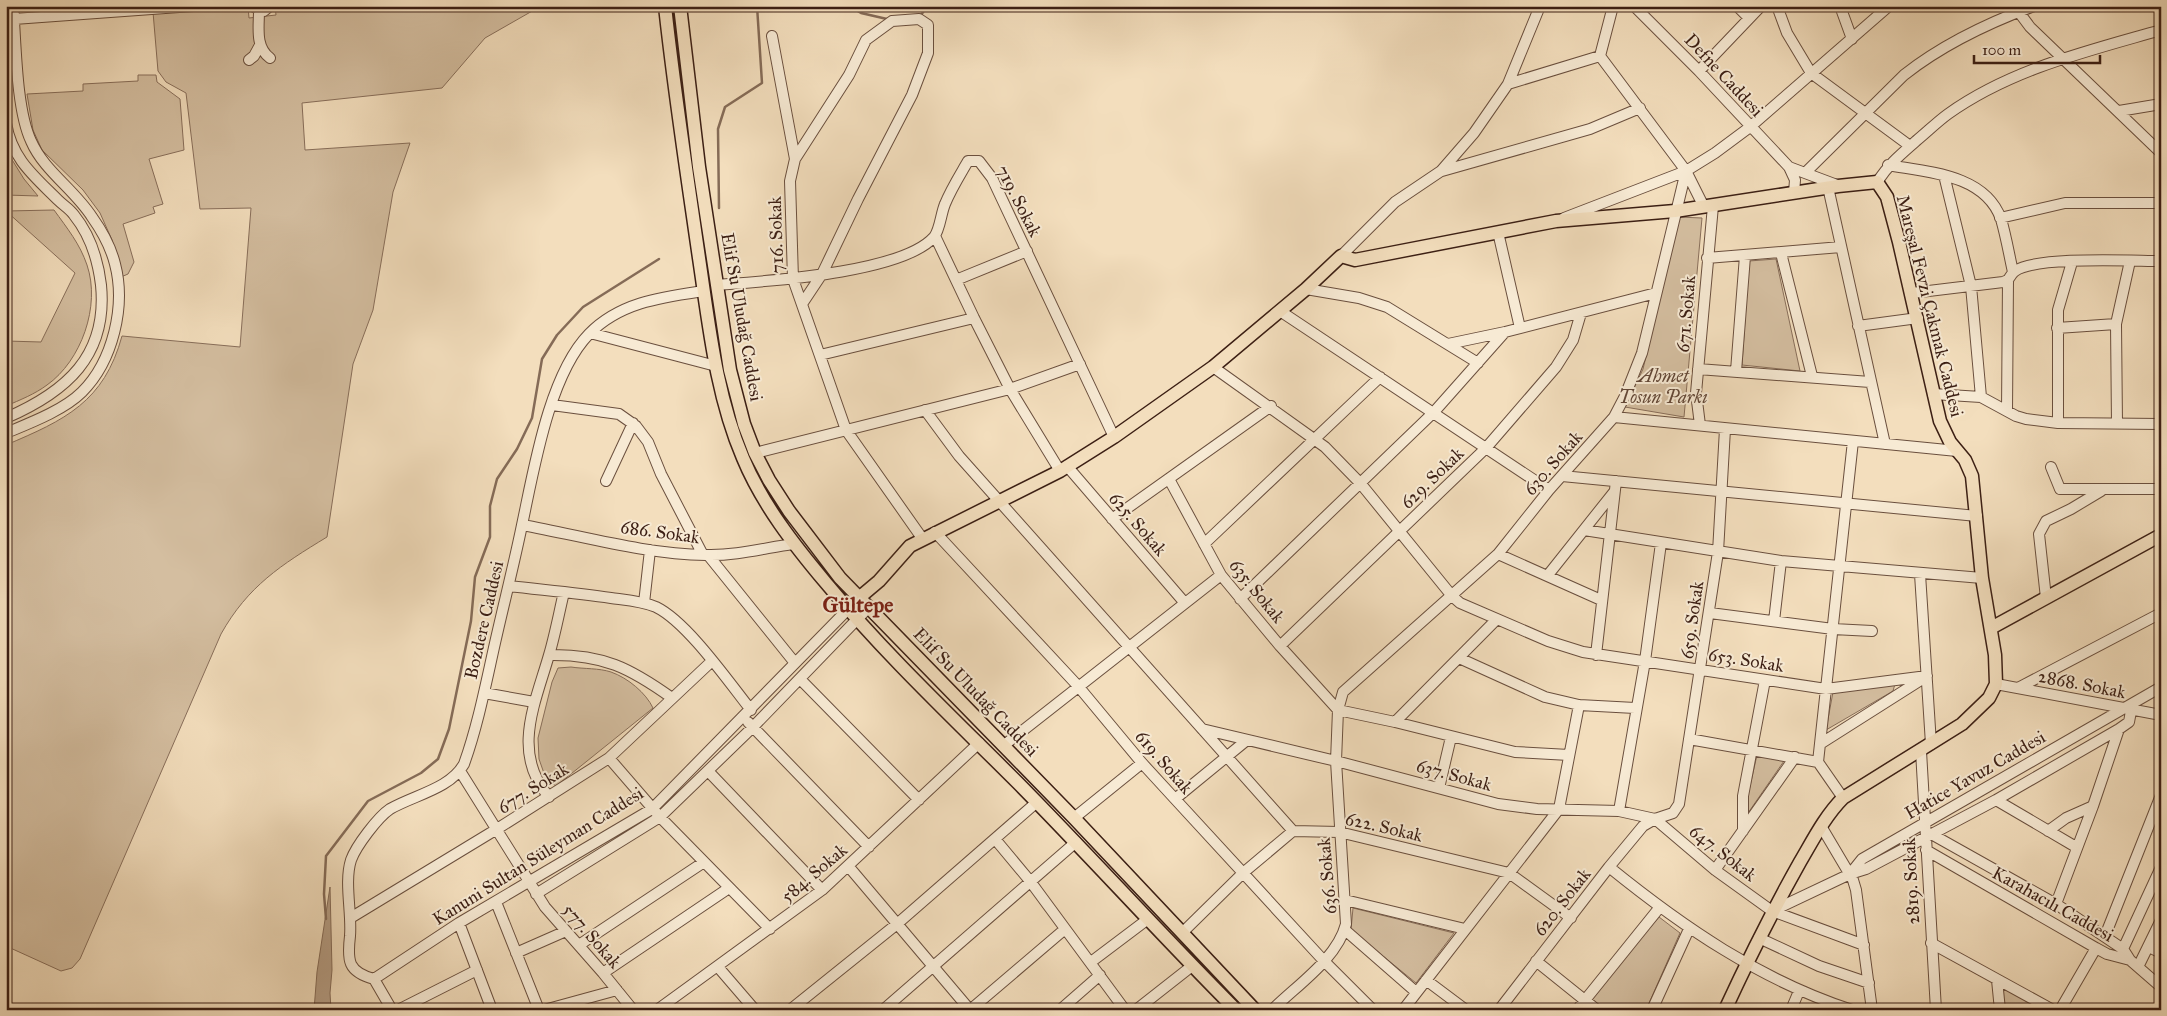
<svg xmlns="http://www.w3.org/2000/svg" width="2167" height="1016" font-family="'IM FELL Great Primer',serif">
<rect width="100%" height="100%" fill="#f3debd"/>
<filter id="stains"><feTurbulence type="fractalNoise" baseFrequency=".004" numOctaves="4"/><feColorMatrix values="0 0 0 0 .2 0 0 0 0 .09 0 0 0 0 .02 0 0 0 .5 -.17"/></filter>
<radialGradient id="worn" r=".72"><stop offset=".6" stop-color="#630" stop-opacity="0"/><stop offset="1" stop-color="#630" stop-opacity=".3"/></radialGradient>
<path fill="#d4bea0" stroke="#886e5a" d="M275,6H541L485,38L442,88L302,103L305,150L410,143L393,192L373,310L353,364L327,537C281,565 248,586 221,634L80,959L72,968L61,971L6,946V445C65,420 104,402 122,336L240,347L251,208L200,209L186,93L166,82L158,71L153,12L248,7L249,18L276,15Z
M138,75H156L157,82L180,99L184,150L149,159L163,204L153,207L155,213L123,224L134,262L128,274L121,277L112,240L100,213L83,190L42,150L33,130L27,94L83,91V84L138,81Z
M6,150L24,179L38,196L6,195Z
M54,210C67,228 80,244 87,265C101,306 81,361 47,385C35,394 20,400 6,406V341L41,342L75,273L6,211Z
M1679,217L1702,218L1684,417L1625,407L1643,369Z
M1776,259L1800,371L1742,365L1749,261Z
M571,667C584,669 599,668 611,672C628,678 646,693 653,708L556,786L546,779L539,759L538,738L552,682L558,668Z
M1895,684L1893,691L1826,730L1833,692Z
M1757,755L1784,761L1748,813V795Z
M1353,908L1454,933L1416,983L1351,930Z
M1659,917L1680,933L1646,1010H1605L1589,998Z
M2004,989L2044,1010H2004L2002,992Z"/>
<path fill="#b59d84" stroke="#856b57" d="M330,887L332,970L330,993L331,1010H314L317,972Z"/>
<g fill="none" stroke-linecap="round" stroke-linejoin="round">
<path stroke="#856b57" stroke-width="2.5" d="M849,6L861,13L887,19
M920,16L928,6
M719,208L718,129L725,107L762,83L757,6
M326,919L324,894L326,856L368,801L421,773L438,759L449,729L471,621L475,577L490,537V506L497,479L517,449L532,418L542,359L557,335L583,307L659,259"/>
<defs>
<path id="minor" d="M1634,6L1699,71L1789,167
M1737,6L1749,18
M1777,6L1787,33L1811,73L1910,146
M1840,6L1852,39
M254,7L264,11L270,6
M2015,7L2030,27L2161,153
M259,11C259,27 255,47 270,58
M14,19L193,6
M772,36L795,159
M1600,56L1686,171L1704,207
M249,60L254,56L260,45
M1699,71L1761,6
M1508,84L1600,56L1613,6
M2119,111L2161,104
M6,123C12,159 34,176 58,200C63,205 70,209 74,215C91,236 98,260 101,285C108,356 66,392 6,418
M1888,165C1927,172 1985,174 2001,219C2006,236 2009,254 2013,272
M1442,171L1590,129L1640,108
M1805,173L1904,75C1942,45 1988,23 2034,6
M1944,175L1971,286L1981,397
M1877,182C1890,163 1899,156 1916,141C1927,132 1937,122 1948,114C2011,69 2088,51 2161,30
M1828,187L1885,444
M1794,193L1795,180L1789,167L1837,185
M1564,218L1686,171L1715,153L1750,127L1889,6
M2000,218L2065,203H2161
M1498,232L1520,328
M935,236L974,318L1010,389L1060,471
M1781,253L1812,376
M1341,256L1395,202L1441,171L1474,133L1508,84L1540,6
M1707,258L1841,247
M956,280L1027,251
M718,285C767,281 902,273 934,237C940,230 941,213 945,204C951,189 960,175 968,161H979L992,178L1114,437
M1306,289L1359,298L1387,307L1478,363
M1912,293L2003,282L2008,280C2010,277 2012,273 2015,271C2037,256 2131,261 2161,261
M802,304L822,274L858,199L912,95L928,53V25L919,19L892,21L866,40L849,75L795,159L790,181L793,279L846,430L922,538
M1280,311L1549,490
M1858,326L1918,318
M2057,328L2116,324
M590,333L716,366
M1448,344L1505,332L1656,293
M820,355L974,318
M1213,367L1325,447L1361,484L1452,596L1460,603L1548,641L1583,652L1826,689L1927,676
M1698,369L1870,382
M1736,371L1745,256
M1933,394L1981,397L2016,416L2026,419L2058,423L2161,424
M552,405L619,414L636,426L648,442L661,474L703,555
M925,410L959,456L1293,831
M2007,411L2008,280
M1614,417L1957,451
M2058,423V310L2072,262
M2117,424L2116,324L2130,261
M1700,425L1696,393L1713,206
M6,433C30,423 64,410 82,392C113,361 126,306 115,264C111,248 102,231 92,217C74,189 44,171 31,141C16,109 16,43 13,6
M755,453L1010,389L1080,364
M1067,466L1184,602
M2051,467L2060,489H2161
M1562,476L1977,516
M1169,479L1221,575L1280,646L1338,710
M606,481L633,423
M1112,519L1271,406
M522,525C583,536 644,554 706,555C735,556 765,548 793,544
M1584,530L1781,561L1982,578
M935,532L1078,686L1142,763L1175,799L1324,961L1373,1010
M1204,544L1380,377
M1498,554L1601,600
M708,555L795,663
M1920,574L1931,744
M1548,575L1614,492
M509,586C543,590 577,593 611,598C626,600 642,601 656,607C687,622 728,681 751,710
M2046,598L2039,534L2046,521L2071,509L2101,491
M1240,599L1434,412L1505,332
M644,603L650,550
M1710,613L1833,629L1872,631
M1774,621L1781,561
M1280,646L1486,448L1556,367L1573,340L1581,313
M549,655C603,654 630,668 672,698
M1596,655L1616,481
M1459,658L1545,697L1579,705L1635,708
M800,679L919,800
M1996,684L2161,715
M2018,688L2161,613
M484,693L534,702
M1338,710L1395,722L1515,752L1569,755
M748,722L869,847
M1395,722L1497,619
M1202,729L1336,761L1498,804L1537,809L1619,811L1655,819L1715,870L1772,911L1864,945
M1689,739L1818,762L1843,798
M1820,744L1924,678
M1003,746L1221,575
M1921,751L1936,1010
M609,758L660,817L770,929
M1818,762L1853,441
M460,771L545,907L603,973L633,1010
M708,771L822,890
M1439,788L1451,737
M549,797C511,753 535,704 549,655C555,635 559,613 564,592
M1175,799L1247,740
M1996,800L2076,847
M1619,811L1645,661L1661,543
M1074,818L1142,763
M1821,826L1853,880L1856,890L1872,1010
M1743,831V796L1765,680
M2048,831L2066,818L2093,806
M1933,835L2056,904L2123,949L2130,960
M995,839L1030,881L1125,1010
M1926,850L2096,948L2107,954L2130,960L2161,987
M849,867L970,1010
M1609,867C1683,927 1760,980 1852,1010
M1715,870L1795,757
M1850,874L1862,859L2161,687
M536,894L660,817L753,727L869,607
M1345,900L1465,929
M496,902L539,1010
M2056,904L2093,806L2119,729
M1772,911L1850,874L1866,869L1996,800L2119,729L2129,722L2131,711
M352,917L497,829L609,758L712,661
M459,923L492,1010
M1345,930L1416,992
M1183,932L1243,873L1293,831L1339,832L1509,873L1571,918
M2105,936L2161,795
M1759,938L1819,966L1869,983
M1931,943L2053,1010
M579,945L704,862
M2149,947L2161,953
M2123,949L2161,867
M516,953L566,931
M1536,961L1597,1010
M1091,962L1148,919
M718,967L755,1010
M2138,967L2161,920
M603,973L729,888
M374,979C348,972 347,961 350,936C352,913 344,882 351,860C356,846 378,817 390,809C414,795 450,789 464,764C478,725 486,683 495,643C504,603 514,564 522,525C534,469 549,375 589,334C620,302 663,297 704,291
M374,979L459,923L652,809L860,597
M374,979L392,1010
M1426,980L1466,1010
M1997,980L2000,1010
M398,1010L477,970
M544,1010L617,990
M657,1010L822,890L979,743
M790,1010L897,924L1037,802
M883,1010L1076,842
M970,1010L1065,929
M1060,1010L1100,975
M1136,1010L1192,966
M1272,1010C1297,985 1337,959 1346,924L1336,761L1338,710L1343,692L1498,554L1549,490L1614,417L1625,396L1642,353L1686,171
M1403,1010L1559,809L1579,705
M1499,1010L1609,867L1643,826L1655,819L1673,813L1679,804L1718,552L1725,429
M1577,1010L1660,907
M1652,1010L1689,929
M1791,1010L1799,991
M2060,1010L2096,948"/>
<path id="major" d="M665,6C674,90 687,174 699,258C709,325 716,395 743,458C762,504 794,545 826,583C885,654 953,718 1018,783C1092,858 1162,936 1236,1010
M680,6L699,167L730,370L744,424L755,453L769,480L789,511L840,578L1074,818L1255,1010
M860,597L879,581L910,546L1060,471L1114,437L1213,367L1306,289L1341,256L1355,260L1556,221L1675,211L1838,186L1877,182L1887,197L1899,242L1940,421L1950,442L1965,460L1972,476L1982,578L1995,655L1996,684L1989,698L1962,724L1843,798C1825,816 1813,840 1800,862C1773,910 1748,960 1725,1010
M1991,628L2161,535"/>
</defs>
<use href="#minor" stroke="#6a4f3e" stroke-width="12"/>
<use href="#major" stroke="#3c1f14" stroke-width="15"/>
<use href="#minor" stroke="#f7ead4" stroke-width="10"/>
<use href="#major" stroke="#f3debd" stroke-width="12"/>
</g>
<g text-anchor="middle" stroke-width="4" stroke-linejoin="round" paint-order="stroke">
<g font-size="18" fill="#3c1f14" stroke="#f7ead4">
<text transform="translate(1724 75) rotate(47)" y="6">Defne Caddesi</text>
<text transform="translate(1019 201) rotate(63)" y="6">719. Sokak</text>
<text transform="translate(776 235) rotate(-92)" y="6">716. Sokak</text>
<text transform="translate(1930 306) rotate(76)" y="6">Mareşal Fevzi Çakmak Caddesi</text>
<text transform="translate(1686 314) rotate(-85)" y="6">671. Sokak</text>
<text transform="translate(742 317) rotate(80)" y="6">Elif Su Uludağ Caddesi</text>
<text transform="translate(1553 463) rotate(-49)" y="6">630. Sokak</text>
<text transform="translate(1432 478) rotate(-44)" y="6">629. Sokak</text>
<text transform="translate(1138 524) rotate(49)" y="6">625. Sokak</text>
<text transform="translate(660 532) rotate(8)" y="6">686. Sokak</text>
<text transform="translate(1257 591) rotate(51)" y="6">635. Sokak</text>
<text transform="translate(484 620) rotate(-77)" y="6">Bozdere Caddesi</text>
<text transform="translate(1692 620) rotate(-82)" y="6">659. Sokak</text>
<text transform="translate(1746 660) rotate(9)" y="6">653. Sokak</text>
<text transform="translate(2082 684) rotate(11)" y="6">2868. Sokak</text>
<text transform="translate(976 692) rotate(46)" y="6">Elif Su Uludağ Caddesi</text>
<text transform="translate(1164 762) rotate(49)" y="6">619. Sokak</text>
<text transform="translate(1454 775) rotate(15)" y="6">637. Sokak</text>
<text transform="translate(1975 775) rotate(-30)" y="6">Hatice Yavuz Caddesi</text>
<text transform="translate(533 788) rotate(-32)" y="6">677. Sokak</text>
<text transform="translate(1384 827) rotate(13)" y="6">622. Sokak</text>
<text transform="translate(1723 853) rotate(38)" y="6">647. Sokak</text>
<text transform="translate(538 856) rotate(-32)" y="6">Kanuni Sultan Süleyman Caddesi</text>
<text transform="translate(814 873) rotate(-40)" y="6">584. Sokak</text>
<text transform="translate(1327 876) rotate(-95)" y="6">636. Sokak</text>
<text transform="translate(1911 881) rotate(-93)" y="6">2819. Sokak</text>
<text transform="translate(1562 902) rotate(-52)" y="6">620. Sokak</text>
<text transform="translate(2053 904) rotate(29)" y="6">Karahacılı Caddesi</text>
<text transform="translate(592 936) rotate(49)" y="6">577. Sokak</text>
</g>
<g font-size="18" font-style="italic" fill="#624737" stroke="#f7ead4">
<text x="1663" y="382">Ahmet<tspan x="1663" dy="21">Tosun Parkı</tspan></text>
</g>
<g font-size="22" font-weight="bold" fill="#7a1f14" stroke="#f7ead4">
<text x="858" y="612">Gültepe</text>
</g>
</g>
<rect width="2167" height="1016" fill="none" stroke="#f3debd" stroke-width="25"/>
<rect x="8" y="8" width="2152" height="1001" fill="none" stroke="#3c1f14" stroke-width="2.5"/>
<rect x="12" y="12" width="2142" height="991" fill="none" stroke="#3c1f14"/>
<path d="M1974 55v8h126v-8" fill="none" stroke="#3c1f14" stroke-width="2.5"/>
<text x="1982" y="55" font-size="15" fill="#3c1f14" stroke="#f7ead4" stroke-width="4" paint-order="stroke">100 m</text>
<rect width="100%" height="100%" filter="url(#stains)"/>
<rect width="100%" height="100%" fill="url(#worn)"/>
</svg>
